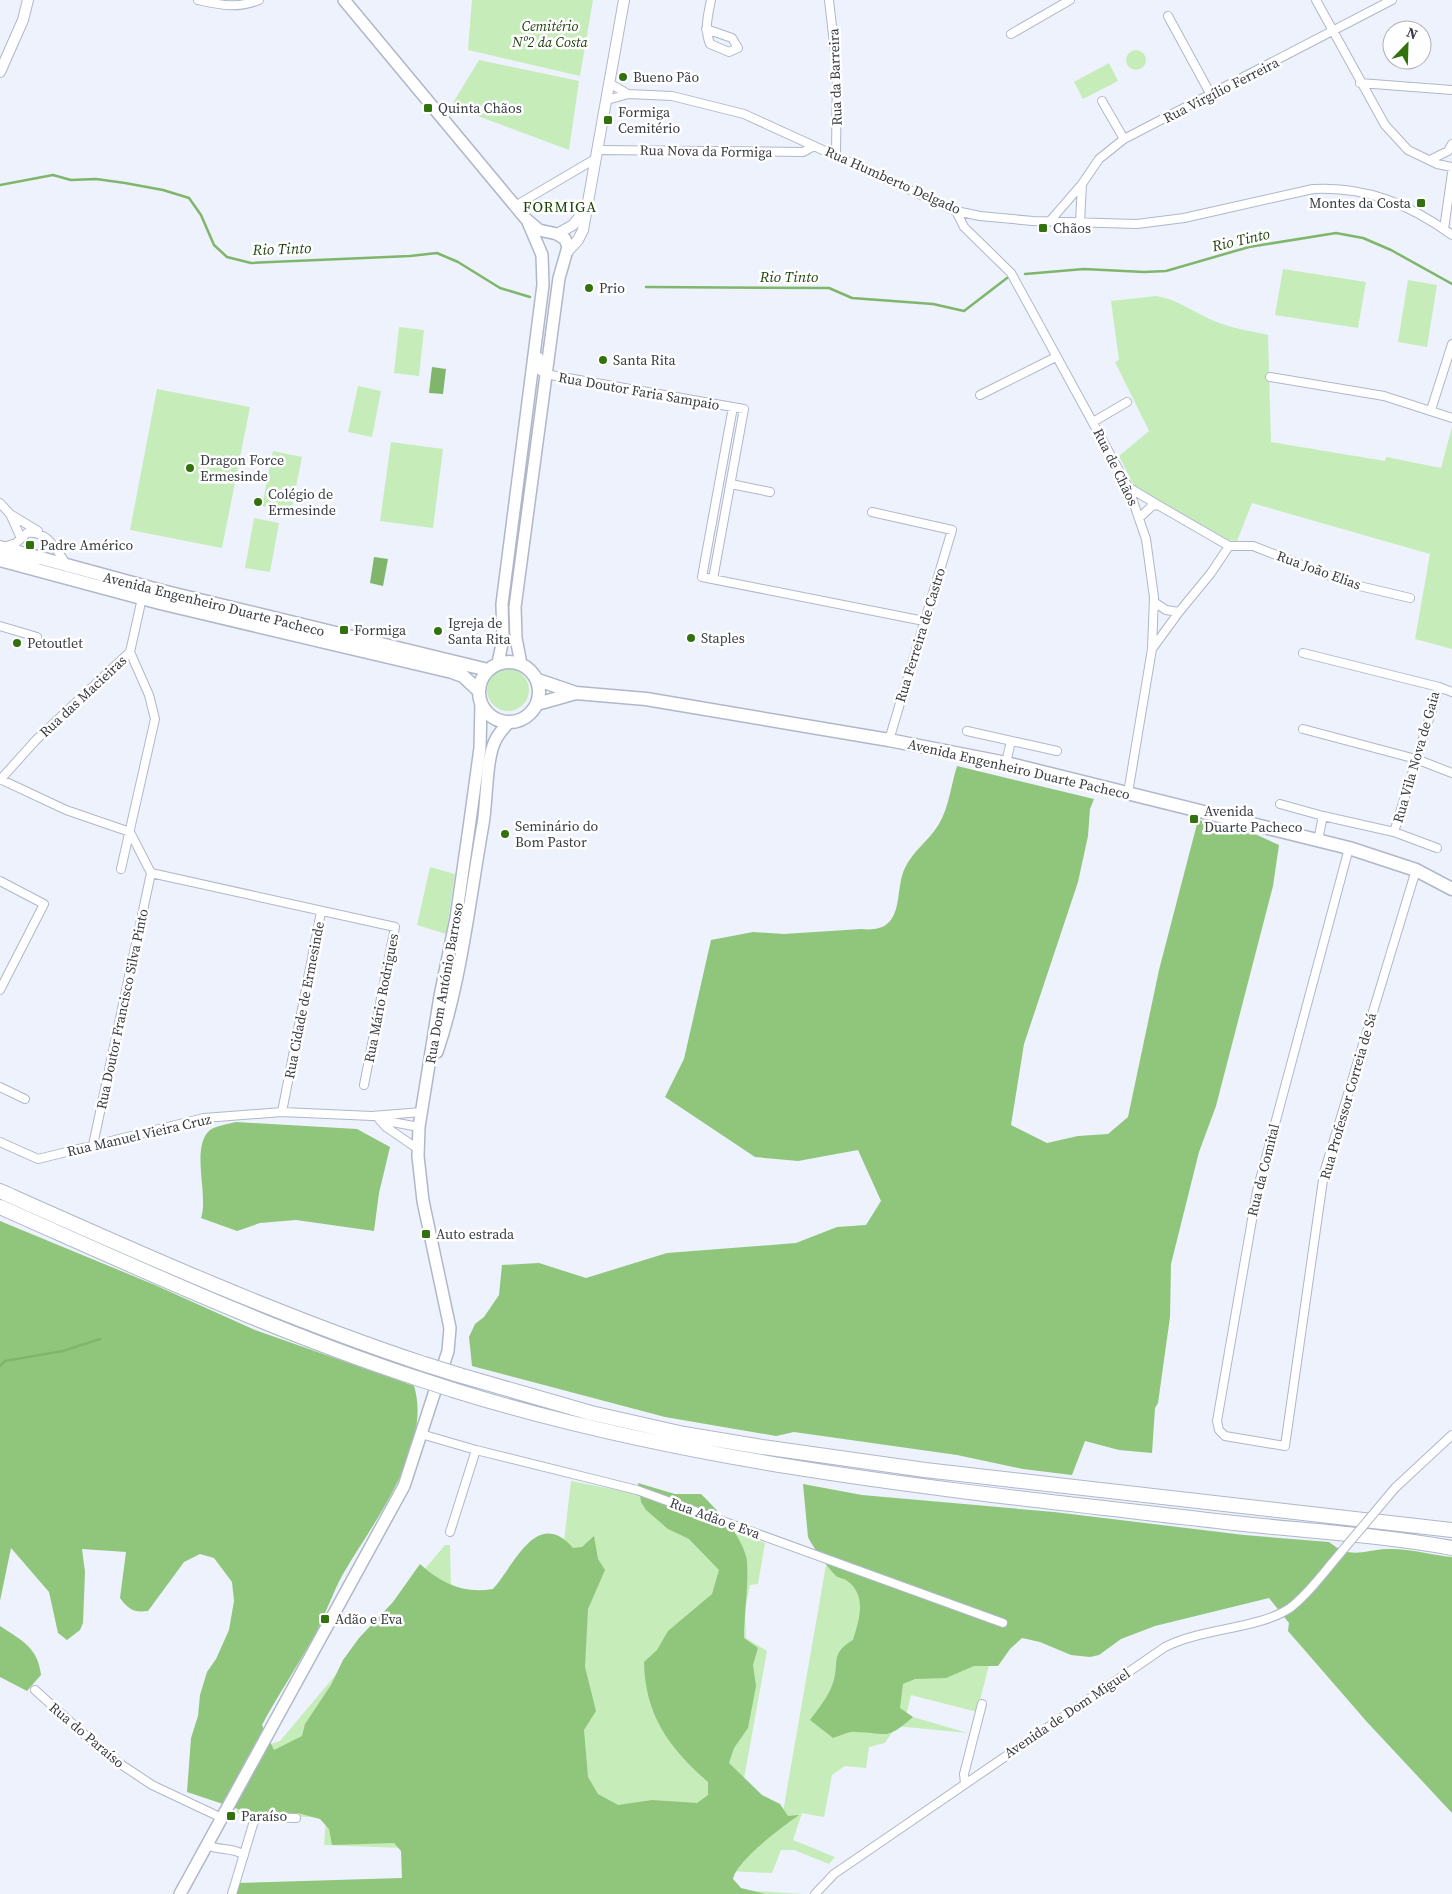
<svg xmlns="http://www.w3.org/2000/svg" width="1452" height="1894" font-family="'Source Serif 4',serif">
<rect width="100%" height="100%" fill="#edf2fd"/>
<path fill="#c6edb9" d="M472,0H593L580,76L468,50Z
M1126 60a10 10 0 1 1 20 0a10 10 0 1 1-20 0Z
M479,60L579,81L569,150L451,106Z
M1109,63L1118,81L1083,99L1074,82Z
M1283,269L1366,282L1358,328L1275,315Z
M1408,280L1437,285L1427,347L1398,342Z
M1156,296C1179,300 1193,312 1214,321C1231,328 1250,331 1268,335L1271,442L1385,461L1386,457L1441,468L1452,427V649L1415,639L1430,554L1252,503L1237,541L1228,540L1134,486L1119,456L1149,431L1115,362L1119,360L1111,301Z
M399,327L424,330L419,376L394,373Z
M358,386L381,391L372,437L348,432Z
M157,389L250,407L222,548L130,530Z
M391,442L443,449L433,528L380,521Z
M273,451L302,457L291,512L262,506Z
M254,518L279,523L270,572L245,568Z
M487 690a21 21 0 1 1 42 0a21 21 0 1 1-42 0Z
M430,867L455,874L446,934L417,925Z
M571,1481L637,1494L712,1521L765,1543L758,1584L750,1585L745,1609L746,1638L767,1651L738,1812H783L826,1565L998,1630L977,1712L911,1695L906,1715L968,1733L896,1726L885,1743L869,1747L866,1768L845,1766L832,1775L824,1817L802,1813L793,1840L835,1857L829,1864L794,1850H781L772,1873L728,1871L726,1889L803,1894H235L403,1882L402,1848L324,1845L326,1818L255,1814L250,1819L236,1812L268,1745L280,1741L445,1545H450L451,1588L504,1595L556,1611Z"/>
<path fill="#8fc67b" d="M957,766L1094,799L1090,809L1088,836L1078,882L1024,1044L1011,1125L1047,1143L1078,1136L1108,1134L1128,1117L1159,970L1198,820L1244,829L1279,845L1273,886L1216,1106L1199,1152L1171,1264L1170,1317L1158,1403L1155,1408L1152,1453L1119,1450L1085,1441L1072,1475L1023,1469L957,1455L794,1432L776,1436L665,1417L472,1366L469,1337L475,1324L484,1317L499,1295L502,1265L539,1263L586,1278L667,1253L796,1243L837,1227L866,1225L881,1201L858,1150L798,1161L755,1157L665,1097L684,1059L711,940L753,932L784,934L861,929C906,934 894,894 904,870C912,851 929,841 939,824C949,807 951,785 957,766Z
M236,1122L357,1129L390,1147L379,1193L374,1231L296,1220L260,1223L237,1231L201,1218C209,1196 190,1147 210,1130C216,1126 228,1124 236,1122Z
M0,1221L155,1285L255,1330L414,1386C433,1447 372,1524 343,1574C332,1594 325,1616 314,1636C297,1667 278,1695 262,1725L274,1750L302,1736L305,1724L331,1685L343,1660L359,1638L393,1602L420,1564C442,1584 464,1594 493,1589C515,1564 537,1507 573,1548L582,1547L594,1536L598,1559L605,1570L588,1609L585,1667L596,1711L584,1730L588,1777L598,1794L618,1805L652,1800L697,1803L708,1795V1782C669,1748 645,1715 644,1662L657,1650L668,1631L712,1594L719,1570L689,1539L668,1529L646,1510L641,1502L638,1483L675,1494H701C718,1511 739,1532 746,1556C750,1573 744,1617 744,1638L758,1648L753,1665L756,1686L748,1728L734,1748L729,1763L762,1795L780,1804L788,1816L799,1815C782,1827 737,1860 733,1879L741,1888L765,1894H234L238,1883L402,1878L401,1851L394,1843L332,1845L329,1829L320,1819L298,1813H250L187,1792L191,1738L198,1716L200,1695L207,1672L216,1659L229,1630L234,1601L232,1582L214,1558L200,1554L184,1562L148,1611C134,1613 128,1609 120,1598L126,1552L82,1549L85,1572L83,1623L80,1630L67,1640L58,1633L49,1592L11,1548L0,1601Z
M803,1484L862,1495L1054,1512L1244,1535L1329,1542C1351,1560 1363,1550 1387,1549C1408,1548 1431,1555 1452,1557V1813L1367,1722L1288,1631L1289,1623L1269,1598L1155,1626L1121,1639L1099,1655L1090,1657L1071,1655L1040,1642L1022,1638L1010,1649L998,1666H974L946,1678L915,1679L903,1684L900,1708L913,1717C885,1741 890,1733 856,1732C849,1731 840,1736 833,1738L810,1720C818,1709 829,1696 833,1683C840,1663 829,1654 853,1640C859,1620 868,1595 846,1580C842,1578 838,1578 835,1575C826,1565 814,1549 808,1537Z
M0,1626C21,1640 38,1647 41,1675L27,1691L0,1677Z"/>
<path fill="#7fb66b" d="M432,367L446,369L443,394L429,393Z
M374,557L388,559L383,586L370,583Z"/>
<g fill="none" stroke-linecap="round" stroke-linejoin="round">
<path stroke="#7fb66b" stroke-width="2.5" d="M0,185L53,175L71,180L96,179L125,183L163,190L189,198L201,215L214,245L227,257L251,263L410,256L437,253L458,262L500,288L530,297
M1025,274L1084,269L1144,272L1166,271L1249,247L1336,233L1363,238L1391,250L1452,284
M646,287L829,288L852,298L933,304L964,311L1007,278
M0,1366L5,1361L63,1351L100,1339"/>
<defs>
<path id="minor" d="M198,0C221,5 236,9 259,0
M829,0L837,70L836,155
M1316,0L1385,125L1408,150L1437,164L1452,167
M1168,16L1211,95
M706,29L732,38L738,48L729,52L710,44C704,30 708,15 711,0
M1011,34L1070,0
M609,83L628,94
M1360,83L1452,90
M607,100L628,94L672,96L744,114L956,211L980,216L1033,221L1137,224L1184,218L1313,189C1366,186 1409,204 1452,235
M1102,101L1124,139
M597,150L803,152L814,146
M1430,160L1448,151L1452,144
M515,206L595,159
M956,211L964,227L1011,273L1128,487L1146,539L1154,597L1152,649L1128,793
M1050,221L1082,184L1099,159L1124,139L1392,0
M1080,222L1082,184
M1444,229L1452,173
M539,357V370L545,374L744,409L713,579
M1270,377L1384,396L1452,418
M980,395L1056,357
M733,407L702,577L924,621
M1431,410L1452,344
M1093,422L1127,402
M731,484L770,492
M1128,487L1158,505L1152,506L1140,517
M0,503L10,514L38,531
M1158,505L1229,546
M872,512L952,530L889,740
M11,516L20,536
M1229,546H1253L1351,584L1410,598
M4,547L16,543L27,533C49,531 56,550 67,565
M1179,612L1211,573L1229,546
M0,626L37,637
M1152,649L1179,612L1166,610L1154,602
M1303,653L1439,687L1394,832L1323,816L1318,840
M1439,687L1452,692
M1303,729L1416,759L1452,773
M967,731L1057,751
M1006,763L1011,741
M0,779L66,810L130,832
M0,780L36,740L130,652L142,598
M1280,804L1323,816
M130,832L151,873
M1394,832L1437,848
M1349,848L1257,1191L1217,1421L1219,1430L1225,1436L1285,1446L1324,1173L1416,870
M121,869L155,719L149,695L130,652
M151,873L395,927L364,1085
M0,881L44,904L0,990
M0,1087L25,1099
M282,1112L321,912
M379,1119L386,1127L418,1149
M381,1120L419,1127
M0,1142L38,1159L204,1118L282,1112L372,1116L422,1112
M93,1145L151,873
M421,1434L476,1450L637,1490L1003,1623
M1395,1488L1452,1435
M450,1532L476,1450
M35,1690L107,1755L152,1785L222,1818
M965,1783L964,1774L982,1704
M207,1845C219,1851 233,1847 244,1855
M232,1894L254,1821L261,1817L296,1818
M815,1894L834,1874L1165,1647C1202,1628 1259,1629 1290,1608C1305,1597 1320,1578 1332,1563"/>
<path id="tertiary" d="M0,72L23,20L28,0
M557,234L573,225L584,211
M567,252L578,240L583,230L624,0"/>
<path id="secondary" d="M344,0L526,219L539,230L557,234L565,239L568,247L559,278L515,607L516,638L521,664
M498,663L503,639L502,604L543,285L542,255L528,222
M437,1052C461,982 470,897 483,824C487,801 486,759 495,741C498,734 504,728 509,722
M180,1894L404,1486L448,1351L450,1328L423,1201L418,1156L419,1127L440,996L456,918L470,821L480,748L481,703"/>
<path id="primary" d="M26,554L162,591L488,670
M0,560L160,603L452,672L463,676L479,691
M479 692a30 30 0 1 1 60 0a30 30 0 1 1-60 0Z
M538,680L576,693L646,699L889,740L1006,763L1349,848L1416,870L1452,889
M537,704L576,693"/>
<path id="motorway" d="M0,548L36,558
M0,1191C139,1253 279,1316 424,1364
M0,1207C138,1268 275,1332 419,1379
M459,1375L591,1413L684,1434L762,1447L925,1470L1452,1530
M453,1390C707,1469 971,1492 1234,1523C1307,1531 1380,1535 1452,1548"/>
</defs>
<use href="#minor" stroke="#afb7c9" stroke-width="10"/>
<use href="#tertiary" stroke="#afb7c9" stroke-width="12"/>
<use href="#secondary" stroke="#afb7c9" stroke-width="14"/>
<use href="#primary" stroke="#afb7c9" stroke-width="15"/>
<use href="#motorway" stroke="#afb7c9" stroke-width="16"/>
<use href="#minor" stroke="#fff" stroke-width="8"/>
<use href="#tertiary" stroke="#fff" stroke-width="10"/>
<use href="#secondary" stroke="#fff" stroke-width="11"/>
<use href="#primary" stroke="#fff" stroke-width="12"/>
<use href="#motorway" stroke="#fff" stroke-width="14"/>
<defs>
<path id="minor-bridge" d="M1332,1563L1395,1488"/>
<path id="motorway-bridge" d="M424,1364L459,1375
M419,1379L453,1390"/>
</defs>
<use href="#minor-bridge" stroke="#afb7c9" stroke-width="10" stroke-linecap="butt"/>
<use href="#motorway-bridge" stroke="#afb7c9" stroke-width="16" stroke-linecap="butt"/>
<use href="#minor-bridge" stroke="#fff" stroke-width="8"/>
<use href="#motorway-bridge" stroke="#fff" stroke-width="14"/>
</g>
<g fill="#31720c" stroke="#fff" stroke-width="2">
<circle cx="623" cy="77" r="5"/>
<rect x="423" y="103" width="10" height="10" rx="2.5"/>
<rect x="603" y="115" width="10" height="10" rx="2.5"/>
<rect x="1416" y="198" width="10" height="10" rx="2.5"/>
<rect x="1038" y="223" width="10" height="10" rx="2.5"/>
<circle cx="589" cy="288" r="5"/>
<circle cx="603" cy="360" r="5"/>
<circle cx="190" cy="468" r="5"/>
<circle cx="258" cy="502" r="5"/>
<rect x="25" y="540" width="10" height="10" rx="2.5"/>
<rect x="339" y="625" width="10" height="10" rx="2.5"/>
<circle cx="438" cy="631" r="5"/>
<circle cx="691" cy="638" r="5"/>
<circle cx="17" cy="643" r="5"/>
<rect x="1189" y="814" width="10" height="10" rx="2.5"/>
<circle cx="505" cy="834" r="5"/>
<rect x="421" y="1229" width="10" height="10" rx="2.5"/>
<rect x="320" y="1614" width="10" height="10" rx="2.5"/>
<rect x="226" y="1811" width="10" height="10" rx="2.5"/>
</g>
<g text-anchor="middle" stroke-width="5" stroke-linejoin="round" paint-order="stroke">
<g font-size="14" font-style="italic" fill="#1d400c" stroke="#fff">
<text x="550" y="31">Cemitério<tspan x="550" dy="16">Nº2 da Costa</tspan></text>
</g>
<g font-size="14" fill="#393c43" stroke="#fff" text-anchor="start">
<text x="633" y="82">Bueno Pão</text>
<text x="438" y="113">Quinta Chãos</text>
<text x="618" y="117">Formiga<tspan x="618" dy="16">Cemitério</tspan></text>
<text x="1411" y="208" text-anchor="end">Montes da Costa</text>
<text x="1053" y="233">Chãos</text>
<text x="599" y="293">Prio</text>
<text x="613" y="365">Santa Rita</text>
<text x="200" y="465">Dragon Force<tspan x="200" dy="16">Ermesinde</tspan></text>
<text x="268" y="499">Colégio de<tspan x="268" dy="16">Ermesinde</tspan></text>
<text x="40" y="550">Padre Américo</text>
<text x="448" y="628">Igreja de<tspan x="448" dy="16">Santa Rita</tspan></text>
<text x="354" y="635">Formiga</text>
<text x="701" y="643">Staples</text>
<text x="27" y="648">Petoutlet</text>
<text x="1204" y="816">Avenida<tspan x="1204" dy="16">Duarte Pacheco</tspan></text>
<text x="515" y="831">Seminário do<tspan x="515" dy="16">Bom Pastor</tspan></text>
<text x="436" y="1239">Auto estrada</text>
<text x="335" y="1624">Adão e Eva</text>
<text x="241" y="1821">Paraíso</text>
</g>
<g font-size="14" fill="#393c43" stroke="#fff">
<text transform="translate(835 77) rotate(-92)" y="5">Rua da Barreira</text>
<text transform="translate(1221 90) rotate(-27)" y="5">Rua Virgílio Ferreira</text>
<text transform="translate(706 151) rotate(1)" y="5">Rua Nova da Formiga</text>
<text transform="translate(893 180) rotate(24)" y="5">Rua Humberto Delgado</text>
<text transform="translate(639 391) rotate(10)" y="5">Rua Doutor Faria Sampaio</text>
<text transform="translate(1116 467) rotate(64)" y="5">Rua de Chãos</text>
<text transform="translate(1319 570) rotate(20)" y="5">Rua João Elias</text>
<text transform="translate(214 604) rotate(14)" y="5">Avenida Engenheiro Duarte Pacheco</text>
<text transform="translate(920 635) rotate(-73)" y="5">Rua Ferreira de Castro</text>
<text transform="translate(83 696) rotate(-43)" y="5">Rua das Macieiras</text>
<text transform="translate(1416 757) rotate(-74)" y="5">Rua Vila Nova de Gaia</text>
<text transform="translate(1019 769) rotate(13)" y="5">Avenida Engenheiro Duarte Pacheco</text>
<text transform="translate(444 983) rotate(-80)" y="5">Rua Dom António Barroso</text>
<text transform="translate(381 998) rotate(-79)" y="5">Rua Mário Rodrigues</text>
<text transform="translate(304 1000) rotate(-79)" y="5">Rua Cidade de Ermesinde</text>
<text transform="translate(122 1009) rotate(-78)" y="5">Rua Doutor Francisco Silva Pinto</text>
<text transform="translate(1348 1096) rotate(-74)" y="5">Rua Professor Correia de Sá</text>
<text transform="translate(139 1135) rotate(-13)" y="5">Rua Manuel Vieira Cruz</text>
<text transform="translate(1263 1170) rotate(-76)" y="5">Rua da Comital</text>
<text transform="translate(715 1518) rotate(20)" y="5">Rua Adão e Eva</text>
<text transform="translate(1067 1713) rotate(-34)" y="5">Avenida de Dom Miguel</text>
<text transform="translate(87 1735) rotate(40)" y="5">Rua do Paraíso</text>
</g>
<g font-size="15" letter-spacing="1" fill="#174001" stroke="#fff">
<text x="560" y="212">FORMIGA</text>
</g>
<g font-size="15" font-style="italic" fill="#1b3f0a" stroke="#fff">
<text transform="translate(1241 240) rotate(-13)" y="5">Rio Tinto</text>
<text transform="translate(282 249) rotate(-2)" y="5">Rio Tinto</text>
<text x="789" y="282">Rio Tinto</text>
</g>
</g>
<g transform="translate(1407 45) rotate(23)"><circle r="24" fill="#ffffff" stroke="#b0b1b4"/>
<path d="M0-4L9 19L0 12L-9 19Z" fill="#31720c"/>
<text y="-8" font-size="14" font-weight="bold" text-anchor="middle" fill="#393c43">N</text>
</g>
</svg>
